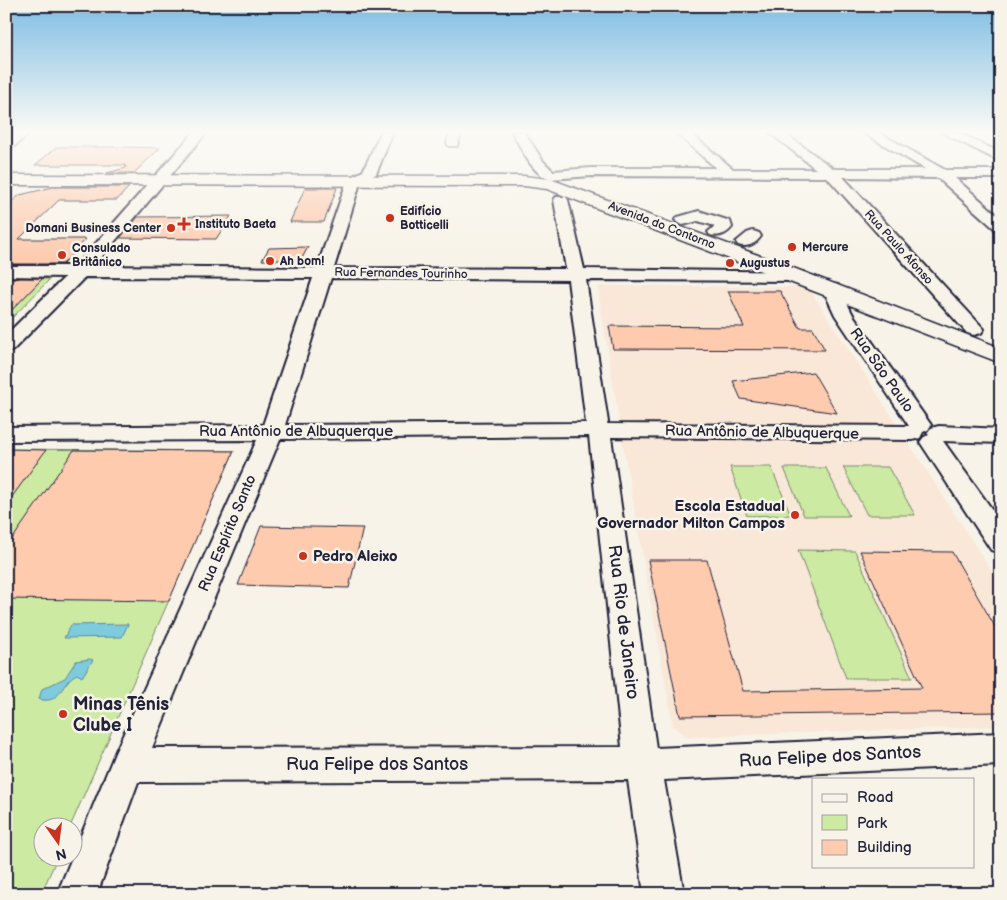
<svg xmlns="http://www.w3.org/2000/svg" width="1007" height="900" font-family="'Balsamiq Sans',sans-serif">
<rect width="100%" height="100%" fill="#f7f3e8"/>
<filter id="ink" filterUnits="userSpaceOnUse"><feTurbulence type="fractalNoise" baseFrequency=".02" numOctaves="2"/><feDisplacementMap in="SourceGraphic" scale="10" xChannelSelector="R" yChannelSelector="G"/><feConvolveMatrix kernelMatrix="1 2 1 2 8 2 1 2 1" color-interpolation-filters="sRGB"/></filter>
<g filter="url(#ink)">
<path fill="#f9e7d7" d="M600,286L801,287L810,290L1001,586V726L688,737L673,726L623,444L598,289Z"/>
<path fill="#cceaa2" stroke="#77866e" d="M6,278L50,279L13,317L6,316L38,283Z
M6,449L234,451L70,827L42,828V858H57L41,894H6Z
M730,467H771L791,515L747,516Z
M843,467H888L915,515H867Z
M784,468H826L849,516H804Z
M798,550L855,551L912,678H846Z"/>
<path fill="#7fcbde" stroke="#5a879d" d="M128,624L122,637L64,638L71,625Z
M90,659L93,660L82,677L77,674C61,681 61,706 39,699L42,689L65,678L76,661Z"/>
<path fill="#fecbaf" stroke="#22223b" d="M57,147H123L160,148L134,173H107L126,168L125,165H35Z
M53,187H129L117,200H59L19,239H86L63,264H6V206L20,195Z
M305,188H337L324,222H290Z
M231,216L216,239L120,238L138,217Z
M308,247L301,260H262L269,248Z
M6,278H43L6,316Z
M728,291H780L800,328H813L825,350L613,349L609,326L744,327Z
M813,372L837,413L741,399L733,381Z
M6,449L46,450L6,505Z
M74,450L234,451L169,601L6,599V548Z
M261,526L363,528L349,588L238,585Z
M860,551L952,552L1001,637V712L680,716L648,560H707L743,691L922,688Z"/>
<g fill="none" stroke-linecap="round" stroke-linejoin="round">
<defs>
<path id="minor" d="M17,132H31L11,149L6,150V140Z
M194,132H207L94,266L317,268L347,181L349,178L363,171L381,132H393L376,174L360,183L334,268L566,269L554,200L556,197H566L568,200L584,269L803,272L806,276L803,280L797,281L586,280L608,422L607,424L909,426L835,315L823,289L826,285L832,284L838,285L853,315L931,425L928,430L923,432L920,438L912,440L611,437L656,748L1001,733V765L664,780L684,894H644L628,780L138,782L97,894H57L115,753L257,440L6,441V427L263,425L313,278L85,277L13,350L6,352V335L65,277L6,276V266H76ZM331,278L568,280L586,423L285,425ZM589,436L622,747L152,748L280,439Z
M450,132H462L457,146H449L447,143Z
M512,132H524L543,161L553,171L591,168H716L675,132H689L733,169H816L769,132H783L834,169H925L862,132H878L945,170H1001V178H955L1001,218V231L995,229L938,178L843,177L984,329L981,333L974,335L967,333L827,177L591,176L550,179C532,175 521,147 512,132Z
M941,132H957L1001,153V162Z
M699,211L730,221L732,227C727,234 719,237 710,235L708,232L715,226L698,221L683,225L678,223L675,220L678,217Z
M753,231L759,233L761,236C756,244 747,248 738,245L736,242L747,233Z
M939,426L1001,429V443L943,441L1001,522V553L991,550L920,442L924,437L929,435L927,433L931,428Z"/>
<path id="major" d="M6,175L524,176L550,179L788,266L1001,348V363L547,189L524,186L6,185Z"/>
</defs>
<use href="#minor" stroke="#22223b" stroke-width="4"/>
<use href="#major" stroke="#22223b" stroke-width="3"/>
<use href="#minor" fill="#f7f3e8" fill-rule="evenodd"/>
<use href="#major" fill="#f7f3e8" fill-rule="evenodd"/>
</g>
</g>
<linearGradient id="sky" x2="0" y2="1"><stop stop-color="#7ebde4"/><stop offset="0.51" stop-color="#fbfaf5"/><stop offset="1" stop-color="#fbfaf5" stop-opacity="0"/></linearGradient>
<rect width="1007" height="258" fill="url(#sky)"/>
<g fill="#c8321e" stroke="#f7f3e8" stroke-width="2">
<circle cx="390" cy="218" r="5"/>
<path d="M181.5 216.5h5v5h5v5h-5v5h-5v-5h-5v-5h5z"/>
<circle cx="171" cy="228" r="5"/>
<circle cx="792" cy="247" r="5"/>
<circle cx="62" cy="255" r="5"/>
<circle cx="270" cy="261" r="5"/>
<circle cx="730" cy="263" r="5"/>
<circle cx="795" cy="515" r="5"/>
<circle cx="303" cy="556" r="5"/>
<circle cx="63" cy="714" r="5"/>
</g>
<g text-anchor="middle" stroke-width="5" stroke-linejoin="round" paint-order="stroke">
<g font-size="12" font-weight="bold" fill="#22223b" stroke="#f7f3e8" text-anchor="start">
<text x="400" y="215">Edifício<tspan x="400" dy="14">Botticelli</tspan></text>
<text x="195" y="228">Instituto Baeta</text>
<text x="161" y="232" text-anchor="end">Domani Business Center</text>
<text x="802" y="251">Mercure</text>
<text x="72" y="252">Consulado<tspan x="72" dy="14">Britânico</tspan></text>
<text x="280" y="265">Ah bom!</text>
<text x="740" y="267">Augustus</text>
</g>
<g font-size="12" fill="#22223b" stroke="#f7f3e8">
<text transform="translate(662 225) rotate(21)" y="4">Avenida do Contorno</text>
<text transform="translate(899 247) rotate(48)" y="4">Rua Paulo Afonso</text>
<text transform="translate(401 273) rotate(1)" y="4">Rua Fernandes Tourinho</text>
</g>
<g font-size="15" fill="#22223b" stroke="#f7f3e8">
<text transform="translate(882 370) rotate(55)" y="5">Rua São Paulo</text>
<text x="296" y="436">Rua Antônio de Albuquerque</text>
<text transform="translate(762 432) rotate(1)" y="5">Rua Antônio de Albuquerque</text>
<text transform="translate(227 533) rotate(-67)" y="5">Rua Espírito Santo</text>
</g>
<g font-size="15" font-weight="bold" fill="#22223b" stroke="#f7f3e8" text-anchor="end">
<text x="785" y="511">Escola Estadual<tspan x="785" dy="17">Governador Milton Campos</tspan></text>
<text x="313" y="561" text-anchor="start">Pedro Aleixo</text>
</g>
<g font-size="18" fill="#22223b" stroke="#f7f3e8">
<text transform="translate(624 622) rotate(83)" y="6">Rua Rio de Janeiro</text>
<text transform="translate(830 756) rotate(-3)" y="6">Rua Felipe dos Santos</text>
<text x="377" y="770">Rua Felipe dos Santos</text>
</g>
<g font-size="18" font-weight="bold" fill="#22223b" stroke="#f7f3e8" text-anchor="start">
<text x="73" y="710">Minas Tênis<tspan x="73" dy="21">Clube I</tspan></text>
</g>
</g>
<rect width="1007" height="900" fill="none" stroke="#f7f3e8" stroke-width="25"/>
<rect x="12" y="12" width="982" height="875" fill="none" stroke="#22223b" stroke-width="2" filter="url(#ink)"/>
<rect x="812" y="778" width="162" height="90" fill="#f7f3e8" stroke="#a29fa3"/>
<rect x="822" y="794" width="25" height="8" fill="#f7f3e8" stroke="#a29fa3"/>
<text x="857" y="802" font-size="15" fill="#22223b">Road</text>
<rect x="822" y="815" width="25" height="15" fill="#cceaa2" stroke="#a29fa3"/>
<text x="857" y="828" font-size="15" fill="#22223b">Park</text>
<rect x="822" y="840" width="25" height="15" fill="#fecbaf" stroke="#a29fa3"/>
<text x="857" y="852" font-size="15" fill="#22223b">Building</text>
<g transform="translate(58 842) rotate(166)"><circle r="24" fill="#f7f3e8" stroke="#a29fa3"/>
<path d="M0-4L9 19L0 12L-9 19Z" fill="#c8321e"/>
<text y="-8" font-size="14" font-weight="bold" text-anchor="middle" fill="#22223b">N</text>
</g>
</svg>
